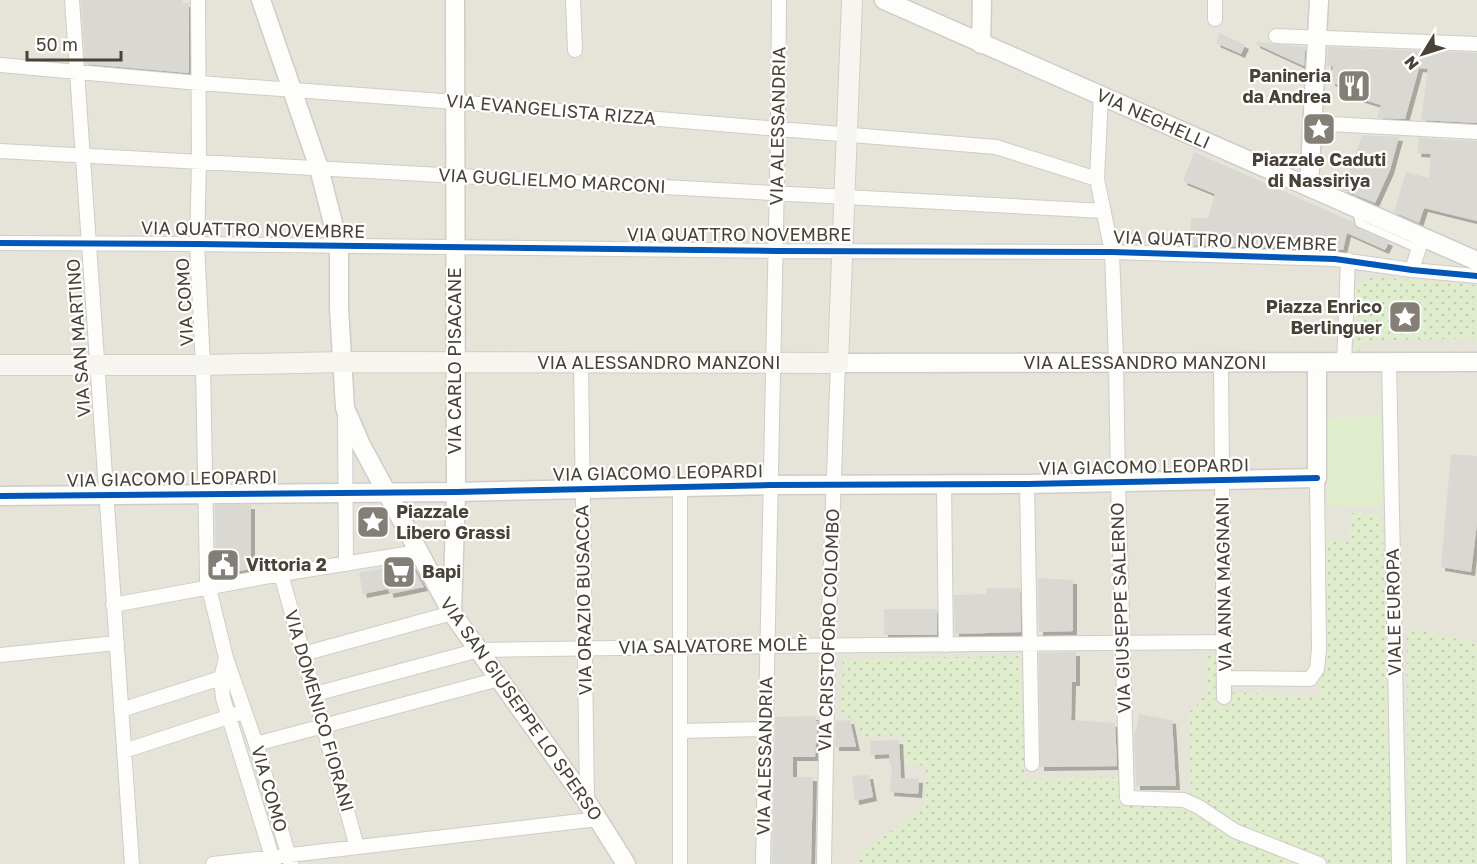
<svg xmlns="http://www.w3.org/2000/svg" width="1477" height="864" font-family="'Golos Text',sans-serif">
<defs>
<pattern id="grass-dots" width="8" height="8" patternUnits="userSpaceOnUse" patternTransform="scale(1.5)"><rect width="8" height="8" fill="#e0edcc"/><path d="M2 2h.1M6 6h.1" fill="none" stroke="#c2ccb0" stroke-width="1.8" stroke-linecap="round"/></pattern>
<filter id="shadow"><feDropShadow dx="4" dy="4" stdDeviation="0" flood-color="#0004"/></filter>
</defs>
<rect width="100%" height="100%" fill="#f2f1ec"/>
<path fill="#e6e3d9" d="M0,0H1477V864H0Z"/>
<path fill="url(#grass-dots)" d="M1370,277L1477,285V347L1475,338L1362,341L1360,351L1355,350V289L1365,279Z
M1350,513L1382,515L1392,864H859L860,854L924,807L926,766L906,763L901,735L863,737L855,721L841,713L843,659L1020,656L1025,779L1120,777L1118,795L1191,797L1189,712C1213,695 1206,679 1205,653L1216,656L1215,700L1221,707L1229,710L1233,692L1319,697L1326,538L1350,543Z
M1407,628L1477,643V864H1408Z"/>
<path fill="#e0edcc" d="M1381,416L1382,507L1327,505L1326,418Z"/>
<path fill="#dad8d3" filter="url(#shadow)" d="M81,0H183V3H189V73L85,64Z
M1220,33L1245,45L1241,54L1216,43Z
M1256,42L1305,47L1304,66L1256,44Z
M1328,47L1477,53V123L1421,120L1428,69L1419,68L1405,119L1377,118L1381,105L1358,98L1360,93L1331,82L1333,66H1327Z
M1362,135L1399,137L1390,170L1375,203L1343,190Z
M1419,138L1477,141V221L1424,208L1419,223L1394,212L1406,172L1429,178L1431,154L1417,153Z
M1194,152L1353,222L1357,228L1389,242L1385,250L1347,233L1343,250L1190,245L1191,218H1208L1215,194L1183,181Z
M1451,454L1477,456V523L1471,572L1441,567Z
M215,505H251V569L216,575Z
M407,563L411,564L424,587L390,594L388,589L363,594L359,573Z
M1038,578L1073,580V631L1039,632Z
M987,588H1020L1021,632L955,634L954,595L986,594Z
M884,609H937V635H884Z
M1076,652V682H1072L1071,720L1115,723L1117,766L1040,767L1039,653Z
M1139,714L1172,720L1176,786H1136L1134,731L1136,732Z
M816,716V721H818L815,757H793V777H813L811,864H772L775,717Z
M850,720L856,747H835L836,721Z
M899,740L901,778L919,779L918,794L890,792L892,766H890L889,754L871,755L870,741Z
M869,775L873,797L855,801L852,776Z"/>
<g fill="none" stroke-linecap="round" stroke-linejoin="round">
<defs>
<path id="service" d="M1357,211L1359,223L1418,249"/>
<path id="minor" d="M72,0L132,864
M198,0L199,162L197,244L203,365L207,580L226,658L256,744L291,864
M573,0L575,50
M1215,19V0
M1276,36L1477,44
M0,65L199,83L455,102L996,147L1097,179
M1101,96L1097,179L1112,252L1116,361L1118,482L1127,798L1184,800L1199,807L1235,831L1319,864
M1312,123L1477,132
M0,151L1104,211
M0,243L197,244L776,251L1112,252L1335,259L1412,270L1477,276
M1412,270L1422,238
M1389,361L1399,864
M581,362L587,802
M1221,363L1224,697
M1344,363L1348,260
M345,413L346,564
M1027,484L1032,764
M944,485L946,645
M281,574L357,847
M113,605L281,574L418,552
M303,654L452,613
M0,655L116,643
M226,658L221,678L223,698L274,863
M1225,678L1310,679L1317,669L1319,649L1317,478
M315,694L479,650L767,646L1224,642
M121,710L221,678
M680,731L766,729
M256,744L499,679
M124,751L237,714
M213,864L598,819
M680,864V489
M763,864L778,129L779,0
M824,864L828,645L838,363"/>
<path id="tertiary" d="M261,0L319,168L339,247V308L345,408L361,445L452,613L587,802L626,864
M884,0L1477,261
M981,44L982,0
M1309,187L1319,0
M838,363L1477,362
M0,496L456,492L771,485L1027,484L1317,478V364
M452,613L456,492L455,0"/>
<path id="secondary" d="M0,365H203L342,362L838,363L852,0"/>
</defs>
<use href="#service" stroke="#cfcdc8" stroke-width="10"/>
<use href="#minor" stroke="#cfcdc8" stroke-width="16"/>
<use href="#tertiary" stroke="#cfcdc8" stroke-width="21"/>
<use href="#secondary" stroke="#d2cec3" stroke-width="22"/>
<use href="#service" stroke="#fdfdfc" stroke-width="7"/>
<use href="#minor" stroke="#fdfdfc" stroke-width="14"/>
<use href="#tertiary" stroke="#fdfdfc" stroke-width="18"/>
<use href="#secondary" stroke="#f7f5f0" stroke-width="20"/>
<defs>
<path id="cycleway" d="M0,243L197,244L776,251L1112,252L1335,259L1412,270L1477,276
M0,496L456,492L771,485L1027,484L1317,478"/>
</defs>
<use href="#cycleway" stroke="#fff" stroke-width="10"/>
<use href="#cycleway" stroke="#0057b8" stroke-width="6"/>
</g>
<defs>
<symbol id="restaurant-square" viewBox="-11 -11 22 22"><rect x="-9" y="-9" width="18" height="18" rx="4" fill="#847f76" stroke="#fff"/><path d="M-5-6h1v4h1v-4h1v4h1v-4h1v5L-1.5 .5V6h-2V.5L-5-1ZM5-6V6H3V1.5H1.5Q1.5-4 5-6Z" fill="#fff"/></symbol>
<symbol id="sight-square" viewBox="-11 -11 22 22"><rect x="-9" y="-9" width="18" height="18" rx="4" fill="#847f76" stroke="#fff"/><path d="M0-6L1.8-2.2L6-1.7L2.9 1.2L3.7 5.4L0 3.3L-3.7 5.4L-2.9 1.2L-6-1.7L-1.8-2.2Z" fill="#fff"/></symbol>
<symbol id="civic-square" viewBox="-11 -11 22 22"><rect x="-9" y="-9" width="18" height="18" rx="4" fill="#847f76" stroke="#fff"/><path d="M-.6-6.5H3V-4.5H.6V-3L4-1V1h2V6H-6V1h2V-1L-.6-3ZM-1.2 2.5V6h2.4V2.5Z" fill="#fff"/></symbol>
<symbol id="supermarket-square" viewBox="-11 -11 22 22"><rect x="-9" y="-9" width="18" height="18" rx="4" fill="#847f76" stroke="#fff"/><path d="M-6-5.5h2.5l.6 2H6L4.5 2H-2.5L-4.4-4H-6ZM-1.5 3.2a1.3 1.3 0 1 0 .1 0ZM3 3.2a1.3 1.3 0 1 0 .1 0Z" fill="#fff"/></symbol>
</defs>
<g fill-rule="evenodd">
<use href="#restaurant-square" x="1335" y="67" width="38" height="38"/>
<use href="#sight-square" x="1300" y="110" width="38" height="38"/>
<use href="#sight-square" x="1386" y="298" width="38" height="38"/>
<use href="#sight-square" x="354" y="503" width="38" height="38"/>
<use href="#civic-square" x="204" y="546" width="38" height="38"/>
<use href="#supermarket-square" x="380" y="553" width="38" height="38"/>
</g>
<g text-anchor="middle" stroke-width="4.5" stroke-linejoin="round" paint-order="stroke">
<g font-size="18" font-weight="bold" fill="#494237" stroke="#fff" text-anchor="start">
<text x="1331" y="82" text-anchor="end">Panineria<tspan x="1331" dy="21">da Andrea</tspan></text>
<text x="1319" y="166" text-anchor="middle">Piazzale Caduti<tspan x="1319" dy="21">di Nassiriya</tspan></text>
<text x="1382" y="313" text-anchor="end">Piazza Enrico<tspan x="1382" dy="21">Berlinguer</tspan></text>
<text x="396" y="518">Piazzale<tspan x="396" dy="21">Libero Grassi</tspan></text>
<text x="246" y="571">Vittoria 2</text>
<text x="422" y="578">Bapi</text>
</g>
<g font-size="18" fill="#494237" stroke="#fff">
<text transform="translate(551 110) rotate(5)" y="6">VIA EVANGELISTA RIZZA</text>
<text transform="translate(1153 119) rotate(24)" y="6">VIA NEGHELLI</text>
<text transform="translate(778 126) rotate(-89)" y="6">VIA ALESSANDRIA</text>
<text transform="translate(552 181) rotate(3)" y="6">VIA GUGLIELMO MARCONI</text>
<text transform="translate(253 230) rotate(1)" y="6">VIA QUATTRO NOVEMBRE</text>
<text x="739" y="241">VIA QUATTRO NOVEMBRE</text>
<text transform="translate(1225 241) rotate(2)" y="6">VIA QUATTRO NOVEMBRE</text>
<text transform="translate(185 302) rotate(-93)" y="6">VIA COMO</text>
<text transform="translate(79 338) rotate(-94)" y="6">VIA SAN MARTINO</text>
<text transform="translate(455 361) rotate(-90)" y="6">VIA CARLO PISACANE</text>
<text x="659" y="369">VIA ALESSANDRO MANZONI</text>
<text x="1145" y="369">VIA ALESSANDRO MANZONI</text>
<text transform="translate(1144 467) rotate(-1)" y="6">VIA GIACOMO LEOPARDI</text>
<text transform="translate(658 473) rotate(-1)" y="6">VIA GIACOMO LEOPARDI</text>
<text transform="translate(172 479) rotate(-1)" y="6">VIA GIACOMO LEOPARDI</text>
<text transform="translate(1224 584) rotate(-91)" y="6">VIA ANNA MAGNANI</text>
<text transform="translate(584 600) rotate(-91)" y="6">VIA ORAZIO BUSACCA</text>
<text transform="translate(1121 608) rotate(-92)" y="6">VIA GIUSEPPE SALERNO</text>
<text transform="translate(1394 612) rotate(-91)" y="6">VIALE EUROPA</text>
<text transform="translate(829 630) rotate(-88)" y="6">VIA CRISTOFORO COLOMBO</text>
<text transform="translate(713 646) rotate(-1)" y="6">VIA SALVATORE MOLÈ</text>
<text transform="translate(521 709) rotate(55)" y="6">VIA SAN GIUSEPPE LO SPERSO</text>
<text transform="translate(319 711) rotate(74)" y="6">VIA DOMENICO FIORANI</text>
<text transform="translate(765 756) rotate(-89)" y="6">VIA ALESSANDRIA</text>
<text transform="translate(269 789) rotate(74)" y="6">VIA COMO</text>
</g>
</g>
<g transform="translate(1423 54) rotate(232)" stroke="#ffffff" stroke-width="4.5" paint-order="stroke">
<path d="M0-4.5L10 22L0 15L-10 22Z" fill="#494237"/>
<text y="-9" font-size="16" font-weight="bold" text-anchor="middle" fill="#494237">N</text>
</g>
<path d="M27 51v9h94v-9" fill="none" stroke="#494237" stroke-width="3"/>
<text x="36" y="51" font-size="18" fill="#494237" stroke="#ffffff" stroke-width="4.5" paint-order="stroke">50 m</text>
</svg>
